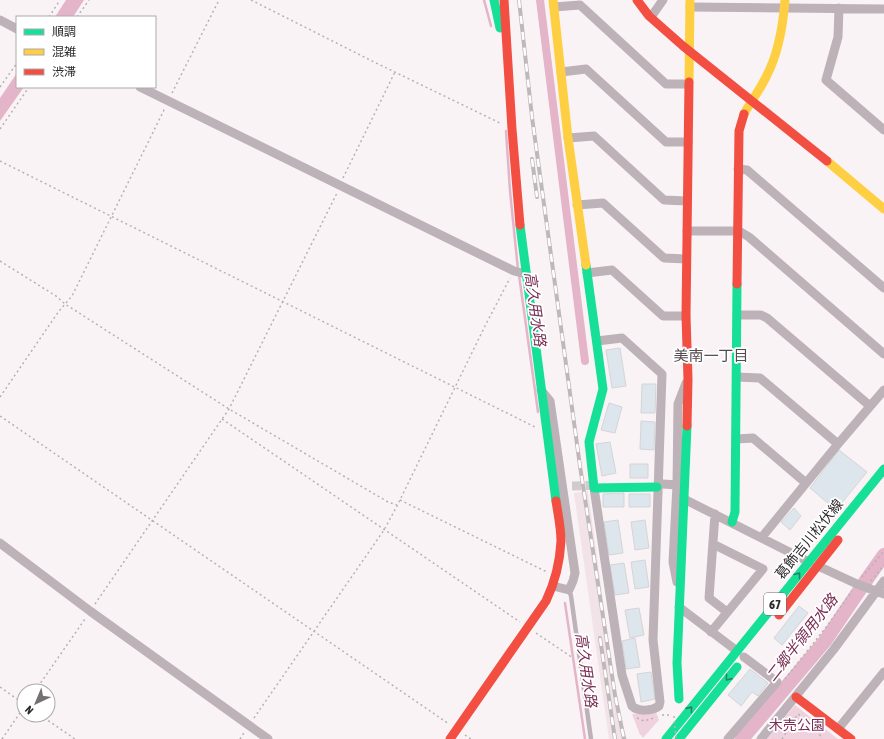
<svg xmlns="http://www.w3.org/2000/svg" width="884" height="739" font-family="'Asap Condensed','Noto Sans JP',sans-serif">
<rect width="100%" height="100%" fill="#faf3f6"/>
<path fill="#f2e3e9" d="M588,491L614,681L622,723L627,739H609L574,493Z"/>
<path fill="#f0d2de" d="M795,705L838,739H767Z
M656,712L659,720L643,738L641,735H640L632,714Z"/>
<path fill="#e4b5c8" d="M66,0H84L73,17H55Z
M17,73V87H24L0,121V98Z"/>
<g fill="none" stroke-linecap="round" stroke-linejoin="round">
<path stroke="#e4b5c8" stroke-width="2.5" d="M484,0L491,26
M506,131L510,191L518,270
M519,275L538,412
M565,603L585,739"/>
<path stroke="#e4b5c8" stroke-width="8" d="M540,0L585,361"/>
<path stroke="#e4b5c8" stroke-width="14" d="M742,739L825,641L867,579L884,555"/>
</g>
<path fill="#dde6ec" stroke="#d5d4d6" d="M620,348L626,386L612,388L606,350Z
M642,384H656L655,413H641Z
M609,403L622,407L615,433L601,430Z
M641,421L655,422L654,450L640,449Z
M610,442L616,473L602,476L596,444Z
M839,450L867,472L836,510L810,488Z
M630,464H648V478H630Z
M624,493V507H603V494Z
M629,494H650V507H629Z
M794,508L801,516L790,530L781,522Z
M618,520L623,553L609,555L604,522Z
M645,520L649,548L635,550L631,522Z
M645,560L649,587L635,589L631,562Z
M624,563L629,593L615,595L610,565Z
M799,606L808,613L782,645L774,638Z
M639,608L644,635L630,638L625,610Z
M635,638L640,667L626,669L622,641Z
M750,669L768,683L758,696L752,692L741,706L728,695Z
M651,672L655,699L641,702L637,674Z"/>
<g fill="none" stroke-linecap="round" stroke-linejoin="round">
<path stroke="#d1cbcd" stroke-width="9" stroke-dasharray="9 4.5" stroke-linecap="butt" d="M572,486L599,485"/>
<path stroke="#b8b0b3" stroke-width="1.5" stroke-dasharray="2 3" stroke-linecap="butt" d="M251,0L372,61L502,124
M49,17L60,0
M77,17L89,0
M0,87L17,63
M172,93L219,0
M0,129L29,87
M0,161L537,428
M343,178L395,72
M0,261L56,296L65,304L229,409L388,502L397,505
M0,397L59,311L72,296L165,108
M0,416L449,724
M222,419L520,622
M400,500L547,572
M862,577L884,551
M871,581L884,565
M95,604L229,409L337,193
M536,633L573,658
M785,679L827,626L852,591
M0,687L24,704
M35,691L85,619
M40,715L75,739
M662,715H670
M254,718L384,530L397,506L485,326L510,278
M637,718L644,721L654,718
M465,735L471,739
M2,739L24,707
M240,739L245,731
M782,739L798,714L815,726L822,739"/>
<path stroke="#bdb2b7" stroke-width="4.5" d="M569,590L571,596L591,739"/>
<path stroke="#bdb2b7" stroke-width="9" d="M554,7L580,5L666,84H688
M690,7L884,9
M839,8L838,37L826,80L884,130
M651,17L663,0
M0,20L17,29
M561,72L586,69L666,142H688
M140,87L514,271L526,274
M568,138L594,136L664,200L687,201
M738,169L747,170L884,288
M577,205L603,203L664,258L686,259
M687,231H739L749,237L884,354
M587,273L612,270L663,316H686
M737,315H761L767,318L870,406
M737,377L760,378L838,444
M541,390L550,401L575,573L573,581L569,590L553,586
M736,439L753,438L806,483
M663,484L677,485
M594,488L622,675L632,706C638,712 652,711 659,706L660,702L653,640L662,374L622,338L597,341
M684,499L809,562
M715,514L709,598L727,612
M762,537L838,444L884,390
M0,543L90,611L268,739
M818,566L857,584L884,594
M677,582L673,562L677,485L678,404L686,383
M679,607L737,651
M711,632L763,569L713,544
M838,729L884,672
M728,739L777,682L744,657
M761,739L834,649L884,581"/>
<path stroke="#16e098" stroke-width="9" d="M494,0L500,28
M520,225L556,501
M586,265L603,389L589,442L594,488L657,487
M732,522L735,512L737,284
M679,699L677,663L687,426
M666,739L884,469
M679,739L737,667"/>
<path stroke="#ffcf43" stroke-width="9" d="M553,0L568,138L586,265
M689,82L690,0
M744,114C751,101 760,90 766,77C779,53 783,26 785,0
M827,161L884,209"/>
<path stroke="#f24e42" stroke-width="9" d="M504,0L512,129L520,225
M637,0L649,16L683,46L827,161
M737,284L739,131L744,114
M687,426L688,379L686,316L689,82
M779,615L838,540
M796,697L851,739
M450,739L546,601C555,582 560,562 561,541C561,528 558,514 556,501"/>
<defs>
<path id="rail" d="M519,0L532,117L580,466L615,695L624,739
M532,159L537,197
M600,638L615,739"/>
</defs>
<use href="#rail" stroke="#bfb8ba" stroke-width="4"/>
<use href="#rail" stroke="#fff" stroke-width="2.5" stroke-dasharray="8" stroke-linecap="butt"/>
<path stroke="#b8b0b3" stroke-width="1.5" stroke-dasharray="2 3" stroke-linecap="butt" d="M674,716L676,739"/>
</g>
<defs><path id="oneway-chevron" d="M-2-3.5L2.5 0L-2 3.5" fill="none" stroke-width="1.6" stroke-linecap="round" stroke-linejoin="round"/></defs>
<g stroke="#228562">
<use href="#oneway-chevron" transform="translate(798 575) rotate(-52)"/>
<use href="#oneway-chevron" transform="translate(728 678) rotate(129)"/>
<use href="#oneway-chevron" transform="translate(690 709) rotate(-51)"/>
</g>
<g text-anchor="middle" stroke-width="3.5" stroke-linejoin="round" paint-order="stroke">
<rect fill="#fff" stroke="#6d6a6b" stroke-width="1" x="764" y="593" width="22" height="22" rx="3"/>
<g font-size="13" font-weight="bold" fill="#2e2a2b">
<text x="775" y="609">67</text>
</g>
<g font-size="14" fill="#2e2a2b" stroke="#fff">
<text transform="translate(809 539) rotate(-51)" y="5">葛飾吉川松伏線</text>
</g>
<g font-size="14" fill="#7b2e54" stroke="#fff">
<text x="797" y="730">木売公園</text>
</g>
<g font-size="15" font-style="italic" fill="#792d53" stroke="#fff">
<text transform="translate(535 309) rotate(82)" y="5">高久用水路</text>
<text transform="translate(802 638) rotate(-52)" y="5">二郷半領用水路</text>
<text transform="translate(586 670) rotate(82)" y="5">高久用水路</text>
</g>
<g font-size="15" fill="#554b4f" stroke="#fff">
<text x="711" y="361">美南一丁目</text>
</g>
</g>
<rect x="16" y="16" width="140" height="72" fill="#ffffff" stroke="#abaaaa"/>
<rect x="24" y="29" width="20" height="6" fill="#16e098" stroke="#abaaaa"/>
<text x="52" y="36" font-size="12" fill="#2e2a2b">順調</text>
<rect x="24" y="49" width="20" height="6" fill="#ffcf43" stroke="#abaaaa"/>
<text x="52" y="56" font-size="12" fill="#2e2a2b">混雑</text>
<rect x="24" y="69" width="20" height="6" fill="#f24e42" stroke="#abaaaa"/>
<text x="52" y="76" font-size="12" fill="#2e2a2b">渋滞</text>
<g transform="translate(36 703) rotate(224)"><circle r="19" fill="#ffffff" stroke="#abaaaa"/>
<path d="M0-3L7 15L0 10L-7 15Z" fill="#757072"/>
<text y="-6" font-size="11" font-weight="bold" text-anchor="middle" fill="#2e2a2b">N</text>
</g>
</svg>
